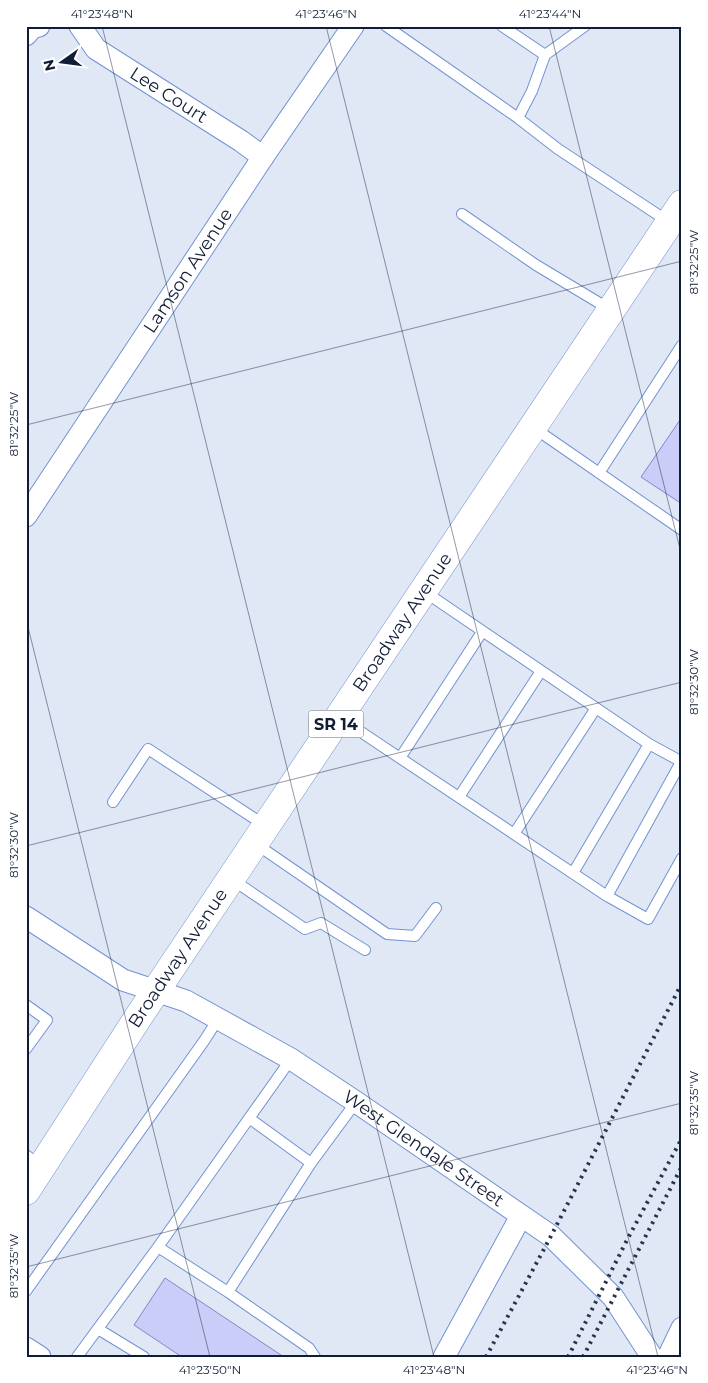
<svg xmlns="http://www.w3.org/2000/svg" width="708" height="1383" font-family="Montserrat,sans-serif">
<rect width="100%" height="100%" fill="#e0e8f6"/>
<path fill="#cbcdf9" stroke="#8684ca" d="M682,417V504L641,477Z
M165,1278L284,1357H182L134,1325Z"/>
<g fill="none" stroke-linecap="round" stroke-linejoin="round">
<defs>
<path id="lane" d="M386,26L518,118
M502,26L545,55L585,26
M545,55L532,91L518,118L558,149L669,222
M462,214L536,265L611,310
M534,428L682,530
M599,473L682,345
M425,592L649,744L682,762
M340,718L607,896L648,919L682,858
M400,758L482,632
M459,797L541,671
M113,802L148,749L266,826
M514,834L596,708
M256,844L387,934L415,936L436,908
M573,873L649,744
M233,880L305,929L321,923L365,950
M607,896L681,762
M26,1005L47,1020L26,1049
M249,1118L311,1163L356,1102
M26,1155L41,1166
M158,1247L228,1292L309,1348L315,1357
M26,1291L204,1041L218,1019
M228,1292L311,1163
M98,1329L144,1357
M77,1357L158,1247L291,1059"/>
<g id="street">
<path id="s1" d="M80,26L96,49L241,141L263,157"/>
<path d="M26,35L32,28L39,26"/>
<path id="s2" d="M26,516L263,157L353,26"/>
<path id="s3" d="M26,917L123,980L186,1001L291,1059L356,1102L551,1236L613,1297L652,1357"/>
<path d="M26,1348L40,1357"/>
<path d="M444,1357L521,1216"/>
<path d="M668,1357L682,1328"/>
</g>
<g id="primary">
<path id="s4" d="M26,1191L141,1013L682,204"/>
</g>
</defs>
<use href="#lane" stroke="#7392d3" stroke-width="12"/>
<use href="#street" stroke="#7392d3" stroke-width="23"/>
<use href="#primary" stroke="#7392d3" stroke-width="29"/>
<use href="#lane" stroke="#fff" stroke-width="10"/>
<use href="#street" stroke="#fff" stroke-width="21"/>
<use href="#primary" stroke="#fff" stroke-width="28"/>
<path stroke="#29344c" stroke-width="4" stroke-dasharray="2.5 5" stroke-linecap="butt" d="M486,1357L551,1236L682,983
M568,1357L627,1240L682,1138
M583,1357L682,1166"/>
</g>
<path fill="none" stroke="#111c36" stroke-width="1" stroke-opacity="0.45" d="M102,26L434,1357M326,26L658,1357M549,26L682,557M26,425L682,261M26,619L210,1357M26,846L682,682M26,1267L682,1103"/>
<g text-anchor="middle" stroke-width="5" stroke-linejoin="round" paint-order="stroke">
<rect fill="#fff" stroke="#586072" stroke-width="1" x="308.5" y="710.5" width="55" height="27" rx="4"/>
<g font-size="16" font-weight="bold" fill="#111c36">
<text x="336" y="730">SR 14</text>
</g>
<g font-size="18" fill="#111c36" stroke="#fff">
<text dy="6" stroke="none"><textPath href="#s1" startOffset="114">Lee Court</textPath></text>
<text dy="6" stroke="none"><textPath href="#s2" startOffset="294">Lamson Avenue</textPath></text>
<text dy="6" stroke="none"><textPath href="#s4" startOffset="682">Broadway Avenue</textPath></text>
<text dy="6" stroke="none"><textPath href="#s4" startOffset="278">Broadway Avenue</textPath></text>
<text dy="6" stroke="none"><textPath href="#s3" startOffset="462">West Glendale Street</textPath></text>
</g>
</g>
<rect width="708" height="1383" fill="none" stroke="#ffffff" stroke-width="55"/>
<g transform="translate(62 62) rotate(256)" stroke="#ffffff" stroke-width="4" paint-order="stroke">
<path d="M0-4L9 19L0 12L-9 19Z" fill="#111c36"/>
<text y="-8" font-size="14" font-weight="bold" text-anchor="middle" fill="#111c36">N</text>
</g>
<rect x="28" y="28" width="652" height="1328" fill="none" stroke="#111c36" stroke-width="2"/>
<g font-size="12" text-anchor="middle" fill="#111c36">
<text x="102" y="18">41°23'48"N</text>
<text x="326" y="18">41°23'46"N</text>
<text x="550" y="18">41°23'44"N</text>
<text transform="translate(694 262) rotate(-90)" y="4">81°32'25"W</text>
<text transform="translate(14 424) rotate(-90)" y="4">81°32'25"W</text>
<text transform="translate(694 682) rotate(-90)" y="4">81°32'30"W</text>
<text transform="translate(14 845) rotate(-90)" y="4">81°32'30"W</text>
<text transform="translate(694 1103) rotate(-90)" y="4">81°32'35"W</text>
<text transform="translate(14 1266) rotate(-90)" y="4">81°32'35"W</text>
<text x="210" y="1374">41°23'50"N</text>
<text x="434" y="1374">41°23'48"N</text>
<text x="657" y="1374">41°23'46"N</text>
</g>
</svg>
